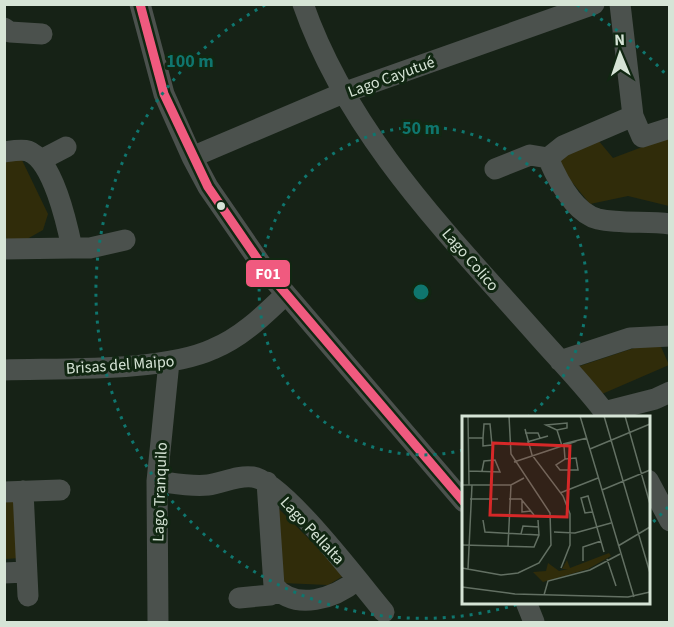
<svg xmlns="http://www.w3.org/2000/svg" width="674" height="627" font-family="'Source Sans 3',sans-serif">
<rect width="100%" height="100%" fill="#162216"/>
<path fill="#302c0a" d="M669,137V206L628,196L590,204L562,170L559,157L598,140L613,158Z
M21,158L48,214L43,230L27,239H5V160Z
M658,340L669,365L602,394L577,367Z
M4,502H19L20,558L5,559Z
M277,507L345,575L328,585L282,583Z"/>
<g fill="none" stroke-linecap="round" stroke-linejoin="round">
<path stroke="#4b514d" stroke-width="21" d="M140,4L164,94L192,157L208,187L263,267L464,502
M303,4C349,136 449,235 539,337C562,363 588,389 608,417
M620,4L633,116L642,137L670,128
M4,28L10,32L42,34
M633,116L563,146L548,158C557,179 574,213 598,219C621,224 646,221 670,224
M4,152C11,151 22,149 28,151C53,160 67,224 72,248L4,249
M192,157L343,93L594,4
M41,160L66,147
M495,169L530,155L548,158
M72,248H90L125,240
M560,361L630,338L670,336
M4,370C62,368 163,372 213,349C242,337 264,315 286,294
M604,412L655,399L670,392
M648,480L670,521
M157,481C173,483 191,487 208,485C223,483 237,475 253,477C283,481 362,586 384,612
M267,482L274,586C296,612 335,598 357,580
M23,491L28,596
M4,492L60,490
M4,573L25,572
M239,598L270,595L278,591
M526,602L534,622
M158,622L157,481L169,362"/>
<defs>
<path id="bus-1" d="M140,4L164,94L208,187L263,267L464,502"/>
</defs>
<use href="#bus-1" stroke="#112712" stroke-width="14"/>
<use href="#bus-1" stroke="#f05a7f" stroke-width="9"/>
</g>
<g fill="none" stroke="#0f766e" stroke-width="3" stroke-dasharray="3 6">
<path d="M463 450A164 164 0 1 1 528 417"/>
<path d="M668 507A327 327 0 0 1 650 525M525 602A327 327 0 0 1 265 5M577 5A327 327 0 0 1 668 77"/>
</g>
<circle fill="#d6e4d6" stroke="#112712" stroke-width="2" cx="221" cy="206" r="5"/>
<g text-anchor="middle" stroke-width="6" stroke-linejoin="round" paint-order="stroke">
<g font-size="16" fill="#d6e4d6" stroke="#112712">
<text transform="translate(391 76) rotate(-20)" y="6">Lago Cayutué</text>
<text transform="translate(471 259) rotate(49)" y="6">Lago Colico</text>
<text transform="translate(120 364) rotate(-4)" y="6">Brisas del Maipo</text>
<text transform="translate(159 492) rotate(-88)" y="6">Lago Tranquilo</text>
<text transform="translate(313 530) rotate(47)" y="6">Lago Pellalta</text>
</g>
</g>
<g transform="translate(462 416)">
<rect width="188" height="188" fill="#162216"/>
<path d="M147,137L149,140L126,153L81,166L71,156L84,155L86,147L97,155L106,153H100L105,144L108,152Z" fill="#302c0a"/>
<path fill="none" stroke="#637063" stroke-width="1.5" d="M6,0L7,69M118,0L172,181M142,0L188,157M163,0L188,88M63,13L70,39L101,80L108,98V129L99,152M95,14L105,12V7L84,9L95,14L100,30M63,17H76L78,22M7,22H21L22,8H28L30,29L21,30V22M65,26L86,20M101,28L125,22M102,30L103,43L94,49L98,54H116L114,42L103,43M128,33L188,8M52,46L115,25M7,55L38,56L33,44L22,45L20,55M0,69H49L62,62M140,74L188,54M98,77L136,62M8,83H36M47,83H59L72,99M60,85V96L69,95M130,96L123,97L119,82L126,80L142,136M21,104L23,116L77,119M92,116L113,117L149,107M59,118L61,110L77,111M0,129L72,131L77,119L76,104M46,130L49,69M156,130L188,111M145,143L154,170M121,145V131L139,125M0,152L39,159L56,157L77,147L89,129L88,97L49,38L47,0M6,153L10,69M0,171L53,178L166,181L188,176M82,179L86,165L128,154L158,138"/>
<path fill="#d62828" fill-opacity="0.15" stroke="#d62828" stroke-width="3" d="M31,27L108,30L105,101L28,99Z"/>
<rect width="188" height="188" fill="none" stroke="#d6e4d6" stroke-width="3"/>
</g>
<circle cx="421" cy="292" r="9" fill="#0f766e" stroke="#112712" stroke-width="3"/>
<g font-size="18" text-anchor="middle" font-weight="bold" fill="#0f766e" stroke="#112712" stroke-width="6" stroke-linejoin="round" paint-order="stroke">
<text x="190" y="67">100 m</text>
<text x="421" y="134">50 m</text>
</g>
<rect stroke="#112712" stroke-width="2" x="245" y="259" width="46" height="29" rx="6" fill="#f05a7f"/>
<g font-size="16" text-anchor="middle" font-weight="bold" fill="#fff">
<text x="268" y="279">F01</text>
</g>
<rect width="674" height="627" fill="none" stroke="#d6e4d6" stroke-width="12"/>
<g transform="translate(620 54) rotate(358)" stroke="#112712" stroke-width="4.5" paint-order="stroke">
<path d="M0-4.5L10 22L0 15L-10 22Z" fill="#d6e4d6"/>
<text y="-9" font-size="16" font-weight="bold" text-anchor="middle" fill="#d6e4d6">N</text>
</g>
</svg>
